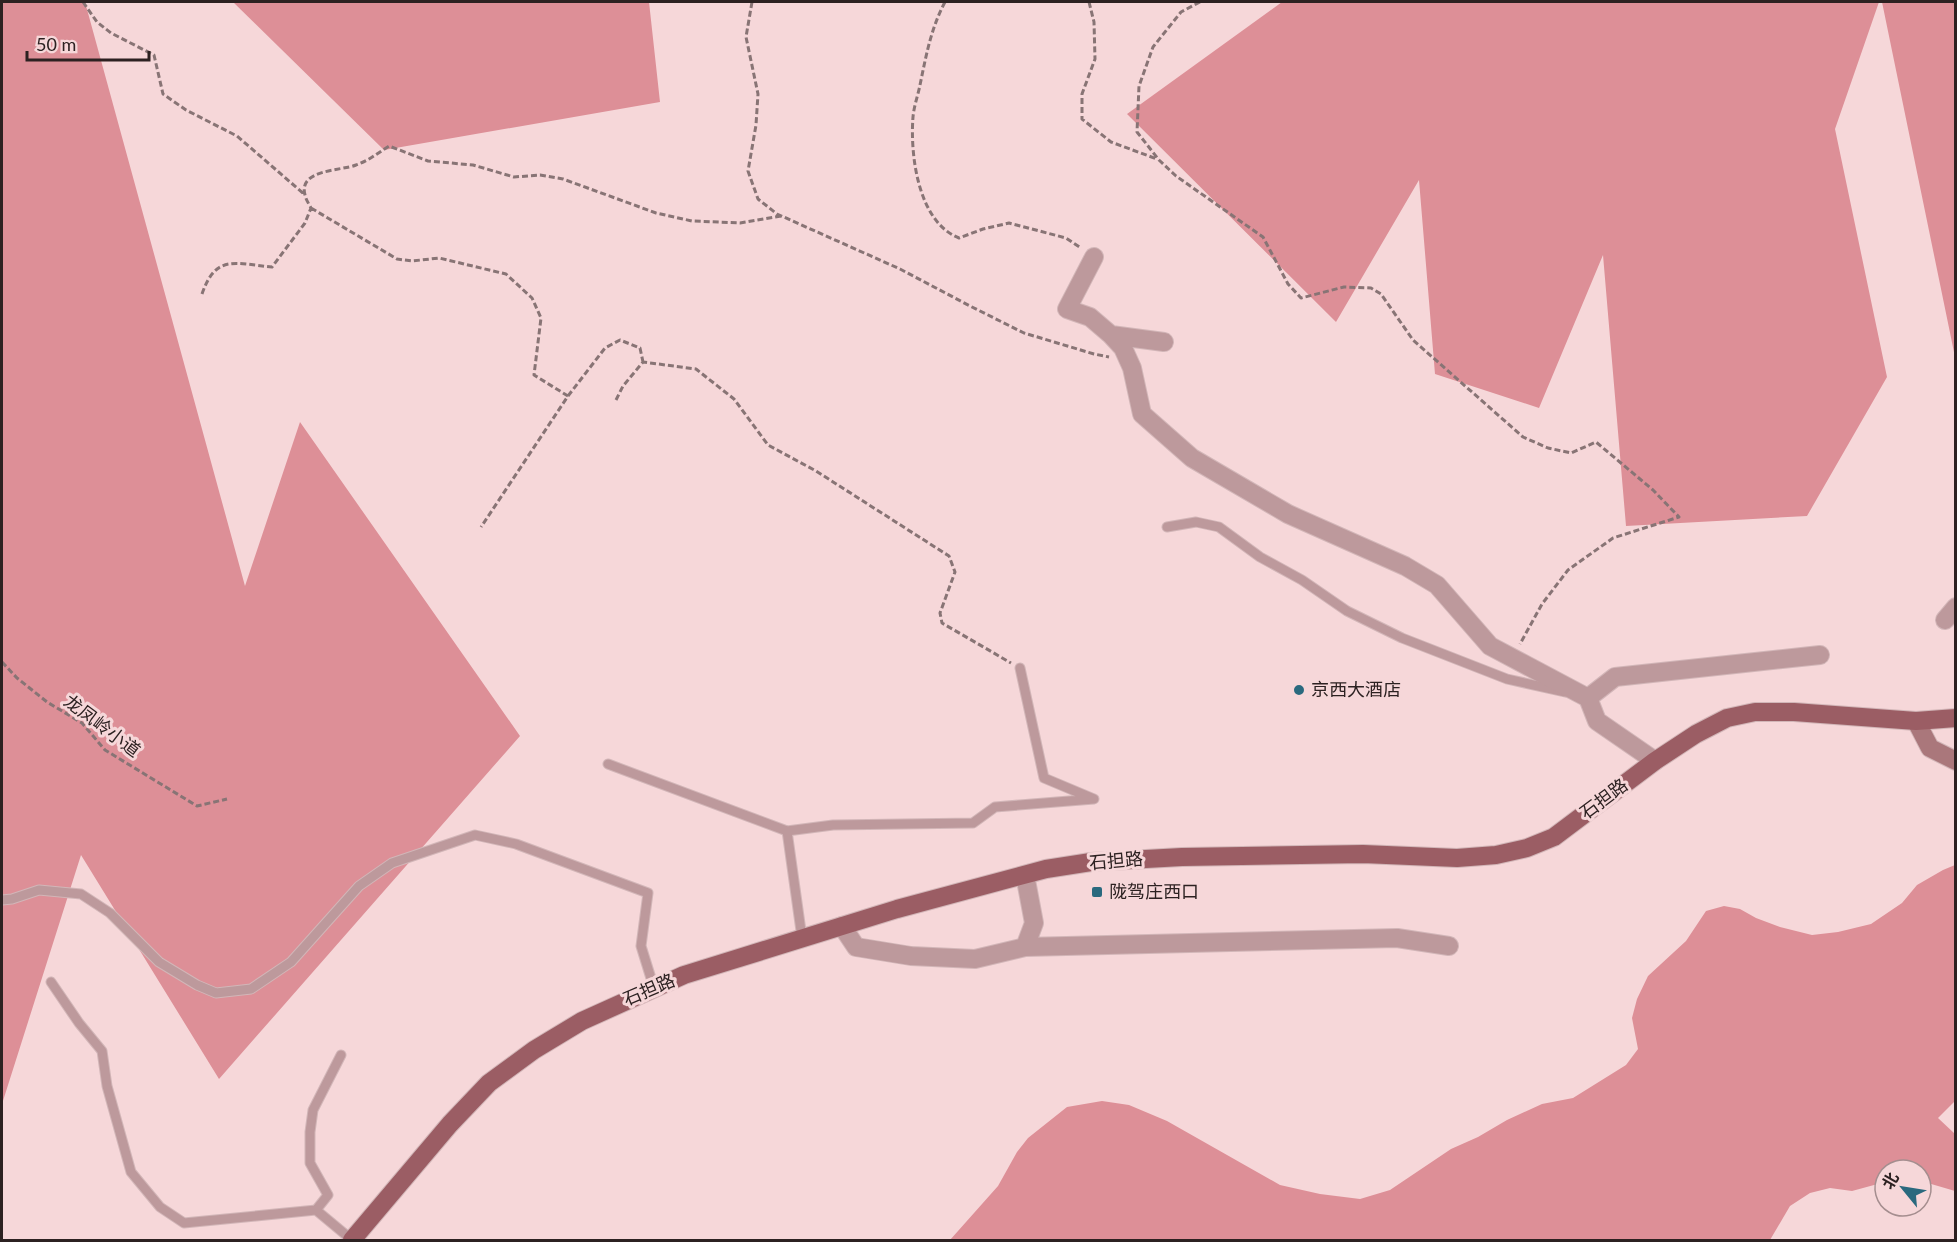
<svg xmlns="http://www.w3.org/2000/svg" width="1957" height="1242" font-family="Lato,'Noto Sans SC',sans-serif">
<rect width="100%" height="100%" fill="#f6d7d9"/>
<path fill="#dd8f97" d="M2,2H85L245,586L300,422L520,736L219,1079L81,855L2,1104Z
M233,2H649L660,102L384,150Z
M1282,2H1879L1835,129L1887,377L1807,516L1626,526L1603,255L1539,408L1435,374L1419,180L1336,322L1127,114Z
M1882,2H1955V357Z
M1955,865V1101L1938,1118L1955,1134V1191L1921,1181V1170H1885V1182L1852,1191L1830,1188L1810,1193L1790,1206L1770,1240H950L998,1186L1017,1152L1028,1138L1067,1107L1102,1101L1129,1105L1167,1121L1280,1185L1320,1194L1360,1199L1390,1190L1451,1149L1478,1137L1507,1120L1542,1104L1573,1098L1626,1065L1638,1049L1632,1018L1637,999L1648,976L1686,941L1706,911L1724,906L1740,909L1756,918L1780,927L1812,935L1838,932L1871,924L1902,903L1917,885L1943,870Z"/>
<g fill="none" stroke-linecap="round" stroke-linejoin="round">
<defs>
<path id="lane" d="M1167,527L1196,522L1219,527L1260,557L1302,580L1347,611L1402,638L1507,679L1565,692
M608,764L787,831
M2,900L12,899L39,890L81,894L110,913L159,962L197,985L216,993L251,989L291,962L359,886L392,863L475,835L516,844L648,893L641,946L654,988
M802,938L787,831L833,825L973,823L995,807L1094,799L1044,778L1020,668
M51,982L79,1023L102,1051L107,1086L131,1172L160,1207L184,1223L316,1210
M341,1055L313,1110L310,1132V1163L328,1195L316,1210L352,1240"/>
<path id="street" d="M1094,257L1067,309L1090,317L1111,335
M1164,342L1111,335L1123,348L1132,368L1142,414L1192,458L1288,514L1405,566L1437,585L1490,646L1588,698L1597,721L1655,761
M1945,620L1956,607
M1588,698L1615,677L1820,655
M1025,875L1034,923L1025,947
M842,926L856,947L911,956L975,959L1025,947L1397,938L1449,946"/>
<path id="secondary" d="M1916,721L1930,748L1956,761"/>
<path id="primary" d="M352,1240L450,1124L489,1083L534,1050L582,1021L684,975L897,909L1046,869L1091,862L1182,857L1363,854L1457,858L1496,855L1527,848L1554,837L1655,761L1696,734L1727,718L1755,712H1794L1916,721L1956,718"/>
</defs>
<use href="#lane" stroke="#d2b6b8" stroke-width="11"/>
<use href="#street" stroke="#d2b6b8" stroke-width="20"/>
<use href="#secondary" stroke="#d2b6b8" stroke-width="20"/>
<use href="#primary" stroke="#d2b6b8" stroke-width="20"/>
<path stroke="#887475" stroke-width="3" stroke-dasharray="6 3" stroke-linecap="butt" d="M83,2L97,22L111,33L154,55L163,94L186,110L237,136L304,194
M752,2L746,37L758,94L756,125L748,171L758,199L777,214L900,269L970,306L1024,333L1094,354L1109,357
M945,2C931,28 926,56 920,85C918,95 914,106 913,117C910,155 918,222 959,238L983,229L1009,223L1066,238L1081,248
M1089,2L1094,22L1095,59L1082,94V119L1111,142L1157,159
M1200,2L1181,12L1153,47L1139,86L1137,132L1159,160L1176,176L1263,237L1288,284L1301,298L1344,287L1371,288L1381,294L1413,340L1523,437L1548,448L1571,453L1596,442L1653,490L1679,517L1613,538L1568,570L1542,604L1520,644
M311,208L397,259L412,261L439,258L506,274L532,298L541,318L534,375L568,396L481,527
M202,294C216,253 236,264 272,267L305,223L311,208C309,204 306,200 305,195C298,169 341,171 356,165C368,161 378,153 389,146L428,161L473,165L514,177L540,175L563,179L656,213L692,221L740,223L781,216
M568,396L605,348L620,340L640,348L643,362
M616,400L623,386L643,362L696,369L734,399L768,445L816,471L949,556L955,572L940,613L942,623L1011,663
M2,662L17,678L47,702L82,723L105,750L197,806L227,799"/>
<use href="#lane" stroke="#bd999c" stroke-width="9"/>
<use href="#street" stroke="#bd999c" stroke-width="18"/>
<use href="#secondary" stroke="#aa777b" stroke-width="18"/>
<use href="#primary" stroke="#9b5d64" stroke-width="18"/>
</g>
<g fill="#2a697e" stroke="#f6d7d9" stroke-width="2">
<circle cx="1299" cy="690" r="6"/>
<rect x="1091" y="886" width="12" height="12" rx="3"/>
</g>
<g text-anchor="middle" stroke-width="6" stroke-linejoin="round" paint-order="stroke">
<g font-size="18" fill="#2c2121" stroke="#f6d7d9" text-anchor="start">
<text x="1311" y="696">京西大酒店</text>
<text x="1109" y="898">陇驾庄西口</text>
</g>
<g font-size="18" fill="#2c2121" stroke="#f6d7d9">
<text transform="translate(102 726) rotate(37)" y="6">龙凤岭小道</text>
<text transform="translate(1604 799) rotate(-37)" y="6">石担路</text>
<text transform="translate(1116 861) rotate(-5)" y="6">石担路</text>
<text transform="translate(649 990) rotate(-23)" y="6">石担路</text>
</g>
</g>
<rect width="1957" height="1242" fill="none" stroke="#2c2121" stroke-width="6"/>
<g transform="translate(1903 1188) rotate(300)"><circle r="28" fill="#f6d7d9" stroke="#a58e8f" stroke-width="1.5"/>
<path d="M0-4.5L10 22L0 15L-10 22Z" fill="#2a697e"/>
<text y="-9" font-size="16" font-weight="bold" text-anchor="middle" fill="#2c2121">北</text>
</g>
<path d="M27 51v9h122v-9" fill="none" stroke="#2c2121" stroke-width="3"/>
<text x="36" y="51" font-size="18" fill="#2c2121" stroke="#f6d7d9" stroke-width="4.5" paint-order="stroke">50 m</text>
</svg>
